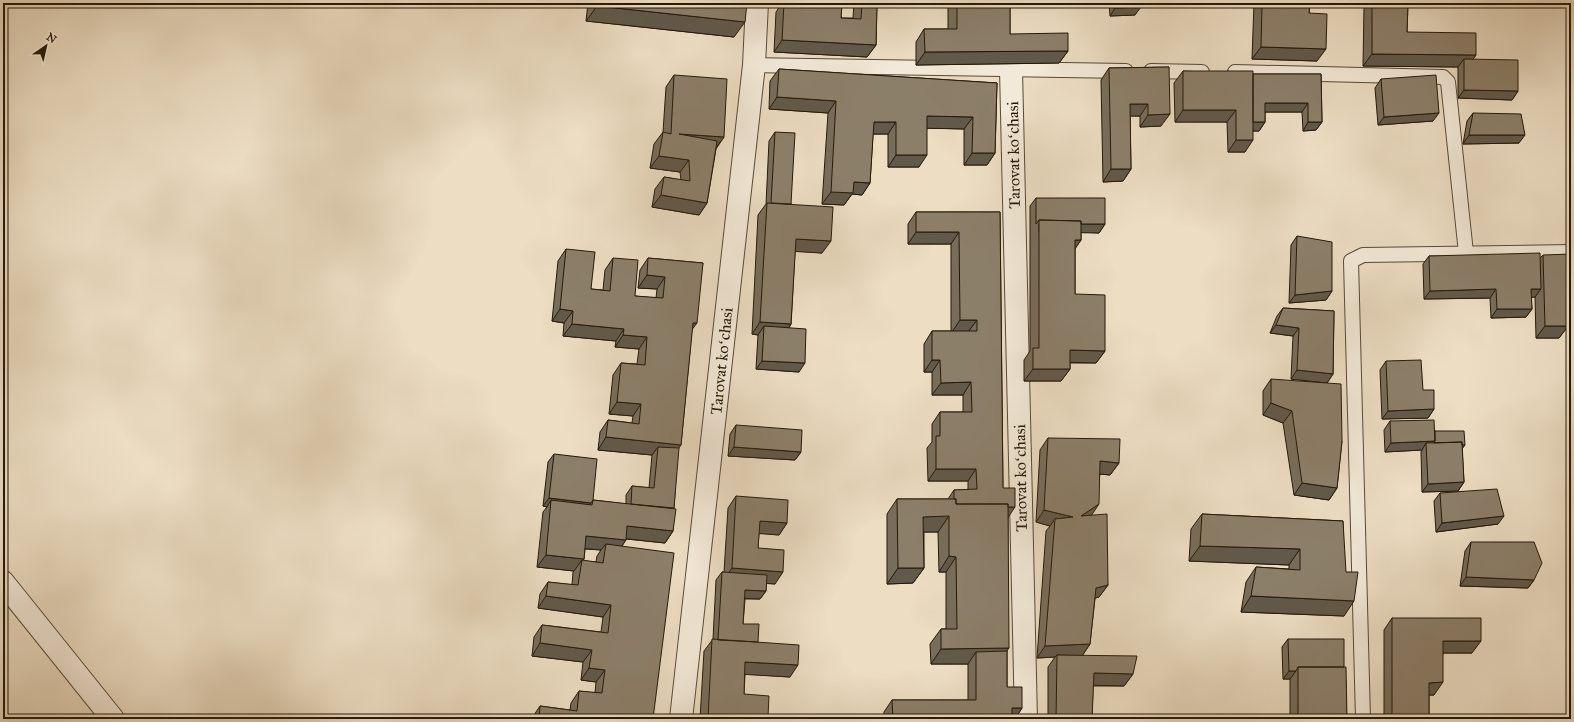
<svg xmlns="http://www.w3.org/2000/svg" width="1574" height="722" font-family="'IM FELL Great Primer',serif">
<rect width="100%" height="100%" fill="#ecddc3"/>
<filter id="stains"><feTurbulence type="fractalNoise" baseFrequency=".005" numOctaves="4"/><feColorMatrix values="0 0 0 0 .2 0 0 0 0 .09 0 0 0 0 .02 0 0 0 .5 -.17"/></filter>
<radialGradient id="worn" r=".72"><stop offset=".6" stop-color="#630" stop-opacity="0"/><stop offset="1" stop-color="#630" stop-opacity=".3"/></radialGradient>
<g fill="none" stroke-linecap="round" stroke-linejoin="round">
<defs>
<path id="service" d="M754,65L1126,71
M1151,71L1202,72
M1235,72L1443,77L1448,82L1466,253
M1363,719L1351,261L1363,255L1571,252"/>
<path id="minor" d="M1011,70L1026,719
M3,582L113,719
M681,719L754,65L757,3"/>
</defs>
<use href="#service" stroke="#564a38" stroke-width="16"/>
<use href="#minor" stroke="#564a38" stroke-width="24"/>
<use href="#service" stroke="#f3e9d8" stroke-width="14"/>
<use href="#minor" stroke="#f3e9d8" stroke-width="22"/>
</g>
<path fill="#786d5b" stroke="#241909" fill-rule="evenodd" d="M588,3H747L734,37L586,21Z
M782,3H842L841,18H853L854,3H877L876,45L867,57L774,52L776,12Z
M948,3H1010V34L1068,51L1059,63L916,65V42L924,29H948Z
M1109,3H1141L1135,15L1110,16Z
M1254,3H1310L1309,13L1317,61L1252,59Z
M1367,3H1408L1407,32L1476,55L1473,59L1518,91L1512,100L1458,98V67L1363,66L1364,7Z
M1169,67L1161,126L1140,127V116H1130L1131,169L1123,181L1103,182L1101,80L1109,68Z
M779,69L997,83L995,153L987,165H964V129L927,128L919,167H888V134H873L870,183L862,195L852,194L844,205L822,204L828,113L769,109L770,81Z
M1183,71L1253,74H1321L1322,122L1316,130L1303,131L1302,112H1265V122L1259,131H1253L1245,152H1228L1227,122H1175L1174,83Z
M674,75L724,137L716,149L707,203L699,215L652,207L655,189L664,177L681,180L680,172L650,168L654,144L663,132L666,87Z
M1381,79L1433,121L1378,125L1375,88Z
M1473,113L1519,143L1463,144L1467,121Z
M775,132L791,204L822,253L795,251L791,324L789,328L799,372L756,369L758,335L752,334L758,215L766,204L769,141Z
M1571,178V249H1570L1567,184Z
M1036,198L1105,224L1099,233L1081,232V240L1075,248V294L1105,351L1096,363H1070V369L1061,381H1024V360L1030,351V206Z
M916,212H1000L1003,488L1008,517L1007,651V687L1022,708L1015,719H884V712L892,700H968V664H931L930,644L941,629H946V572H939L938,532H924V568L913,583L887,584V514L897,499H948L954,490H968V481H928L927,448L932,442V424L940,412H963V395H932V372H924V344L932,331H951V244H908V224Z
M1297,236L1332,291L1326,300L1289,303L1291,245Z
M566,249L591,289L603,290L605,270L613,258L635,296L656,298L657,289L638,288L640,270L648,258L703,263L692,330L681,445L678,448L674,508L673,531L665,543L626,539L622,546L653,719H532V718L540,706L570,710L571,703L579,691L595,693L596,682L581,680L583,662L532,656L534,637L542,625L601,632L603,617L538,608L540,594L548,582L572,585L573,572L574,571L537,567L543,512L547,507L543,506L548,462L554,454L593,500L626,504V495L632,486L649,488L652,455L598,450L600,432L608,420L632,423L633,416L609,414L613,375L621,363L637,364L639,349L615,347L616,341L563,336L564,323L552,321L558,261ZM585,549L601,550L597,556L596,562L583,561L584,559Z
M1543,255L1571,307L1567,308L1568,326L1559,338H1536L1535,297H1531L1532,309L1526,317L1491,318L1490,298L1424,299L1423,264L1429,256L1540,258Z
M1283,308L1334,311L1333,374L1327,383L1291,379L1293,336L1270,333L1277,316Z
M1386,361L1423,390L1434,409L1428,418L1382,419L1380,370Z
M1271,379L1342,441L1337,488L1329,500L1294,495L1283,423L1263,415V391Z
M1390,421L1435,431L1465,445L1462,448L1464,482L1458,491L1422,492L1421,452L1422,450L1385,452L1384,430Z
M736,425L801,452L795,460L728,456L730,434Z
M1048,438L1119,463L1110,475L1100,474L1091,515L1108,585L1099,597L1095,598L1090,644L1082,656L1133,674L1124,686H1093L1092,719H1048V667L1055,657L1037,658L1046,531L1050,526L1036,522L1040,450Z
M1440,493L1498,524L1436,532L1434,501Z
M736,496L787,523L779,535L759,533L758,548L775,584L766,583V591L760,599H745L743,624L758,642L790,677L745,674L744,694L768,716L773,719H700L704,651L713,639L716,580L722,572H724L728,508Z
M1202,514L1343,521L1344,616L1241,612L1246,582L1256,567L1289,569V565L1189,561L1191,529Z
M1471,542L1534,580L1528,588L1460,586L1465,551Z
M1392,618L1472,653H1443L1434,695H1429V719H1384V630Z
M1288,639L1344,667L1347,719H1290V679H1283L1282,647Z"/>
<path fill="#62594a" stroke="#241909" d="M597,6L745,22L734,37L586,21Z
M1141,7L1135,15L1110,16L1115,8Z
M782,40L876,45L867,57L774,52Z
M1261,47L1326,49L1317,61L1252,59Z
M1068,51L1059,63L916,65L925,52Z
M1372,54L1476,55L1467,67L1464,59L1458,67L1363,66Z
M1464,90L1518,91L1512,100L1458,98Z
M777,97L836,101L828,113L769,109Z
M1265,103H1308L1302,112H1259Z
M1130,104H1148L1140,116H1121Z
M1183,110H1236L1227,122H1175Z
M1439,113L1433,121L1378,125L1384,117Z
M1170,114L1161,126L1140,127L1148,115Z
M927,116L973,117L964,129L918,128Z
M874,122H896L888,134H866Z
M1250,122H1265L1259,131H1245Z
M1308,122H1322L1316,130L1303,131Z
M679,134L724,137L715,149Z
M1469,135H1525L1519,143L1463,144Z
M1236,140H1253L1245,152H1228Z
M972,153H995L987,165H964Z
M896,155H927L919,167H888Z
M659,156L689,160L680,172L650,168Z
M1111,169H1131L1123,181L1103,182Z
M854,182L870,183L862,195L852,194L844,205L822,204L831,192Z
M661,195L707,203L699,215L652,207Z
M1039,224H1105L1099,233L1039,232Z
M916,232H959L951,244H908Z
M796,239L831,241L822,253L787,251Z
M1075,240H1081L1073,252Z
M647,275L665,277L657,289L638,288Z
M1496,289L1490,298L1424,299L1430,291Z
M1531,289H1541L1535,297L1525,298Z
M1332,291L1326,300L1289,303L1295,295Z
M1567,296H1571V307L1558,308Z
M560,309L573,311L564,323L552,321Z
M1497,309H1532L1526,317L1491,318Z
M960,320H977L968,332H952Z
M760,322L791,324L783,336L764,326L758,335L752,334Z
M693,323H697L688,335Z
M572,324L624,329L616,341L563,336Z
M1276,325L1299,328L1293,336L1270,333Z
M1545,326H1568L1559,338H1536Z
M623,335L647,337L639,349L615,347Z
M1070,350L1105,351L1096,363L1061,362Z
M932,360H940L932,372H924Z
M762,361L805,363L799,372L756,369Z
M1033,369H1070L1061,381H1024Z
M1297,370L1333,374L1327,383L1291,379Z
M971,382L963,395H932L941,383Z
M617,402L641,404L633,416L609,414Z
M1271,403L1292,411L1283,423L1263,415Z
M1434,409L1428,418L1382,419L1388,411Z
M606,437L681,445L673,457L658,447L652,455L598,450Z
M1435,441L1465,445L1462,449L1426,443L1422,450L1385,452L1391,443Z
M734,447L801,452L795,460L728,456Z
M1100,461L1119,463L1110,475L1091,473Z
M936,469H976L968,481H928Z
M1464,482L1458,491L1422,492L1428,484Z
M1302,483L1337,488L1329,500L1294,495Z
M549,498L591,503L585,511L551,500L547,507L543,506Z
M1099,504L1091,516H1081Z
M954,507H1015L1007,519L949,516L938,532H913L923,517Z
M1044,510L1073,517L1055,519L1050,526L1036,522Z
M1504,516L1498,524L1436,532L1442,523Z
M760,521L787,523L779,535L751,533Z
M627,526L673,531L665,543L619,538Z
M586,536L626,540L618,552L606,544L601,550L578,548Z
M1200,546L1300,549L1289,565L1189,561Z
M546,555L584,559L581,562L582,560L574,571L537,567Z
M949,556L956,557L946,572H939Z
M732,568L783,572L775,584L723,581Z
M898,568H924L913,583L887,584Z
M1466,577L1534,580L1528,588L1460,586Z
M1108,585L1099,597L1087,600L1096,588Z
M745,590L766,591L760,599L739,598Z
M546,596L611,605L603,617L538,608Z
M1251,596L1354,601L1344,616L1241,612Z
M1443,641H1481L1472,653H1434Z
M540,643L592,650L583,662L532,656Z
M1090,644L1082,656L1057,655L1055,657L1037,658L1045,646Z
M1009,648L998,663L976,652L968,664H931L941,649Z
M745,662L798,665L790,677L737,674Z
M589,668L605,670L596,682L581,680Z
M1289,671H1296L1290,679H1283Z
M1094,673L1133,674L1124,686L1086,685Z
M1443,682L1434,695H1421L1429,683Z
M1012,708H1022L1015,719H1004Z"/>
<path fill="#8c7f6a" stroke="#241909" d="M597,3H747L745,22L597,6Z
M784,3H842L841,18L861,19L862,3H877L876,45L782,40Z
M957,3H1010V34L1068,33V51L925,52L924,29H957Z
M1115,3H1141V7L1115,8Z
M1262,3H1310L1309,13L1327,14L1326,49L1261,47Z
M1372,3H1408L1407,32L1476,33V55L1372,54Z
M1464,59L1518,60V91L1464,90Z
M1169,67L1170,114L1148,115V104H1130L1131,169H1111L1109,68Z
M779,69L997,83L995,153H972L973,117L927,116V155H896V122H874L870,183L854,182L853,193L831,192L836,101L777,97Z
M1183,71H1253V140H1236V110H1183Z
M1253,74H1321L1322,122H1308V103H1265V122H1253Z
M674,75L727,79L724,137L679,134L717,141L707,203L661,195L664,177L690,181L689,160L659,156L663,132L671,134Z
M1436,75L1439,113L1384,117L1381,79Z
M1473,113L1521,114L1525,135H1469Z
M775,132L795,133L791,204L771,203Z
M1036,198H1105V224H1081V221L1039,220L1036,224Z
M767,203L833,207L831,241L796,239L791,324L760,322Z
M916,212H1000L1003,488H1015V507H1008V504H956V499H954V490L977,489L976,469H936V436H940V412H972L971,382L941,383L940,360H932V331H977V320H960L959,232H916Z
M1039,220L1081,221V240H1075V294L1105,295V351L1070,350V369H1033V348H1039Z
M1297,236L1332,242V291L1295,295Z
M566,249L595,252L591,289L610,291L613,258L638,260L635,296L663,298L665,277L647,275L648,258L703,263L697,323H693L681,445L606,437L608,420L639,424L641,404L617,402L621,363L645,365L647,337L623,335L624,329L572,324L573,311L560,309Z
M1540,253L1541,289H1531L1532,309H1497L1496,289L1430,291L1429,256Z
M1571,254V296H1567L1568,326H1545L1543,255Z
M1283,308L1334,311L1333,374L1297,370L1299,328L1276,325Z
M764,326L806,329L805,363L762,361Z
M1421,360L1423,390H1434V409L1388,411L1386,361Z
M1271,379L1341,384L1342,441L1337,488L1302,483L1292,411L1271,403Z
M1434,420L1435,441L1391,443L1390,421Z
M736,425L802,430L801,452L734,447Z
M1435,431H1464L1465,445H1462V442L1434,443L1435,441Z
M1048,438L1120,439L1119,463L1100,461L1099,504L1081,516L1107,514L1108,585L1096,588L1090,644L1045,646L1055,519L1073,517L1044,510Z
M1462,442L1464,482L1428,484L1426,443Z
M658,447L679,448L674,508L631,504L632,486L654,488Z
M554,454L597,459L593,500L591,503L549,498Z
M1497,489L1504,516L1442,523L1440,493Z
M736,496L788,500L787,523L760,521L758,548L784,550L783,572L732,568Z
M897,499H956V504H1008L1009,648L941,649V629H957L956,557L949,556V516L923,517L924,568H898Z
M551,500L592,505L593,500L676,509L673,531L627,526L626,540L586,536L584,559L546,555Z
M1202,514L1343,521L1346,572H1358L1354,601L1251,596L1256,567L1300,570V549L1200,546Z
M1471,542H1534L1542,563L1534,580L1466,577Z
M606,544L674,553L653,719H539L540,706L577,711L579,691L602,693L605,670L589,668L592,650L540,643L542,625L608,633L611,605L546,596L548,582L578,585L582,560L603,563Z
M722,572L767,575L766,591L745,590L743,624H759L758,642L718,640Z
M1392,618H1481V641H1443V682L1429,683V719H1392Z
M712,639L799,645L798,665L745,662L744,694L769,696L768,716H773V719H708Z
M1288,639H1344V667H1298L1296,671H1289Z
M1007,651V687H1022V708H1012V719H886H893L892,700H976V652Z
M1057,655L1137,656L1133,674L1094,673L1092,719H1056Z
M1298,667H1346L1347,719H1298Z"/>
<g text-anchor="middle" stroke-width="3.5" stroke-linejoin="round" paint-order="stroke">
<g font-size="16" fill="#241909" stroke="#f3e9d8">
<text transform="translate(1013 155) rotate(-91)" y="6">Tarovat koʻchasi</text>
<text transform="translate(721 361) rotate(-84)" y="6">Tarovat koʻchasi</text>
<text transform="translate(1020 478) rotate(-91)" y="6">Tarovat koʻchasi</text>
</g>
</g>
<rect width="1574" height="722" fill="none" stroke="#ecddc3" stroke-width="16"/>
<rect x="4" y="4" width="1566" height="714" fill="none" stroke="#241909" stroke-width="2"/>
<rect x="8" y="8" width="1558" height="706" fill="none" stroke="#241909"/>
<g transform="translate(46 46) rotate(34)" stroke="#f3e9d8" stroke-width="3" paint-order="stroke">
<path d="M0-3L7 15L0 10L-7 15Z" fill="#241909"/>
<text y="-6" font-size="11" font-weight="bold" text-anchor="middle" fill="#241909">N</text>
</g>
<rect width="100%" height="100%" filter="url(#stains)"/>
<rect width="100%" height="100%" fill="url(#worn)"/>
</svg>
